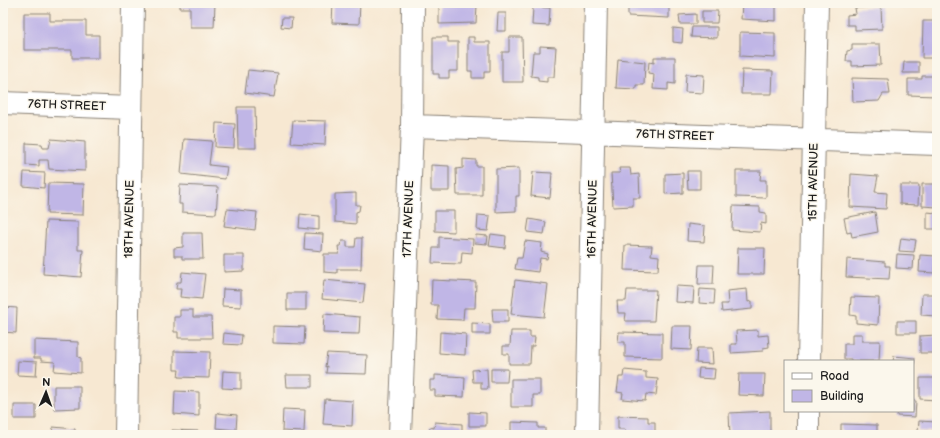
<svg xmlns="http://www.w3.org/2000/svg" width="940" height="438" font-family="'Balsamiq Sans',sans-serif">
<rect width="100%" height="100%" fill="#fbf7ec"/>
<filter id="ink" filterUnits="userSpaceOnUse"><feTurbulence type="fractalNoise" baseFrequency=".025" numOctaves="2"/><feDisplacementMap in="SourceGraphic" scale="8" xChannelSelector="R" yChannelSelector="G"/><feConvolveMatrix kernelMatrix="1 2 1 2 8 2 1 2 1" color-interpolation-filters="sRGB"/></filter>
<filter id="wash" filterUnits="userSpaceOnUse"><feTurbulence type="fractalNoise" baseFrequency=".012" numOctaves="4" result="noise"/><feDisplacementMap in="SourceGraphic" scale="16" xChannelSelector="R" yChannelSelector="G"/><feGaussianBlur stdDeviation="0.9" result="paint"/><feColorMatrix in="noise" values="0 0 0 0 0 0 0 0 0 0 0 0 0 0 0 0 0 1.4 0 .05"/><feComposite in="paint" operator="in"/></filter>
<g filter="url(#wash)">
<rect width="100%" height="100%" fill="#f7e8d2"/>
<g id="blocks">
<path fill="#c0b6e6" d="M180,3H215L214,27H190V8H180Z
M333,3H360L359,24L332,23Z
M439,3H467V5H477L476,23L439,24Z
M628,3H669V18L628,16Z
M742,3H776V21L741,19Z
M533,7L550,8L549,26L532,25Z
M881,7L882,29L855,30V25H847V15L856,14L855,8Z
M702,11H718L717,23H702Z
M24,13H50V21H86V35H99V58H72V50H24Z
M498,13H506V31H497Z
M696,14V24H680L679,15Z
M282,18H292L291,28L281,27Z
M923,21H937V58H922Z
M692,27H717V38L691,37Z
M673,28L683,29L682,43L673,42Z
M740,32L775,33V58L740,56Z
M433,37H448V42H458V71H449V78H439V74H433Z
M468,37H474V42H490V72H484V78H472V71H468Z
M509,37H522L523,82H502V52H509Z
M852,44H880L881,65L852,66V61H846L847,51L852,50Z
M540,46L556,47L554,77H547V82L538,81V77L531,76L533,52H540Z
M654,57H675V84L668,83V90L653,89L654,74L648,73L649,62L654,63Z
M618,59L645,62L644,85H636V89L616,88Z
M904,62H919V73H903Z
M248,70L278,73L274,97L245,93Z
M742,70L773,71L772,94H741Z
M686,74L704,75L703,93L685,92Z
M922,76H937L936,96L908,95V79H922Z
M852,78L888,79L890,94H883L879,101L853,102Z
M237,107H255L256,148H238Z
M293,120L326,121L325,145L291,143Z
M216,123L235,124L234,148L215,147Z
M51,139L85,142V171L49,169L48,160H39V166L26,165V143L42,144L43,148H49Z
M184,139L212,141L209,165L227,167L225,179L181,174Z
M463,159L476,160V166H482V195H457L456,169L463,168Z
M431,165L449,166V191H431Z
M519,168V196H516V211L496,212V169Z
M619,168H630L631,175L639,174L640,198H633V206L613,207L611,173H620Z
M687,171H700V189H688Z
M736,171H761L760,180H766V198L736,197Z
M24,172L45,173L44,188L23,186Z
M533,172L552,173L550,198L531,196Z
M683,173V193L665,194V174Z
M851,174L878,176L875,192L887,193L886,209L850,207Z
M48,183L84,184L83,215L47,214Z
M922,184H937V207L922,206Z
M180,185L218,187L216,214L182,212V204H179Z
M900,185H919L918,205L900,204Z
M356,193V205H360L359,211L356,212V224L335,222V194Z
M733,206L760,207V212L766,213V224L761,223L760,232L732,230Z
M227,209L257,212L255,230L224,226Z
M435,211H454V232L435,231Z
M875,212L878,232L852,237L851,232L847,233L844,218Z
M927,212L937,213V229H927Z
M300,214L319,216V230L299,228Z
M478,215L490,216L488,231L477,230Z
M529,219L546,222L544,234L527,232Z
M46,221L78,222V250H83L81,277L43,274Z
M688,224L705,226L704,242L687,241Z
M183,233H202L203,259H182V256H174V248L183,247Z
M305,233L323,234L322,251L304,249Z
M491,234L506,236L505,248L489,246Z
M476,235L488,236L487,244L475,243Z
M439,237L473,239L472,253L462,252L461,264L432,263L433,248H439Z
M356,238H362L361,269H337V273L324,272V254H339L338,246H341L342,241H347V247H355Z
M901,238L916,240L914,252L899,251Z
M525,241L542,243L541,252L548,254L547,259L540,258L538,272L515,269L517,258H522Z
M625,245L652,246L651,255L659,256L658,271L624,270Z
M738,248H765L764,274H737Z
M897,254L914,255L913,269L896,268Z
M224,255H244V271L224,272Z
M920,255L936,256L935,273L919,272Z
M847,259L885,262V266H890L889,279L846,277Z
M699,265H714L713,284H698Z
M182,272L205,274L202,299L180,297L181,289H176L177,282H181Z
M324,280L365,284L363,303L322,299Z
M432,280L476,282L475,308H464L463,320L437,319L438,305H431Z
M515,280L548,284L544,317L511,314Z
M676,286L694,287L693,303L675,302Z
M223,289L241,290V307L222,306Z
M700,289L715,290L714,304L699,303Z
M747,289L748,302L752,301V309L722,312L721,304H728L727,291Z
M627,290H656L654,321H625L626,313H618L617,301H626Z
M287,293H306V310H287Z
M922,294H937V316L921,315Z
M851,297L879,298L878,325L856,323V316L850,315Z
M3,307L17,308L16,333L3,332Z
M492,309H508V322H493Z
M180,310H193V317H211L212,338H178V332H174V317H180Z
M324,314L360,317L359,334L323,333Z
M897,321H916V333H897Z
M472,323L490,324V334H472Z
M273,326L305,327L304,344L273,343Z
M672,326H692L691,350L671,349Z
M758,330V336L768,335L769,347L763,348V351L731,353V344H737L736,331Z
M511,331H530V337H535L534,346H531L530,364H509V354H503V346H510Z
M440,332L466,334L465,355L439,353Z
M619,332L662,333V358L625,357V342H618Z
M224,333L242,335L241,345L223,344Z
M852,334H862V341H880L879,361H851V359H844V344H852Z
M937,335V353H920V336Z
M34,340L78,342V357L81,358V373L54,371L55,362L41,361V358H34Z
M697,348H712L713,364L696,363Z
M174,351L210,352L209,378L178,377L179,370H174Z
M327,353L367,355L366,374L326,373L327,366L325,367Z
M894,356L915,358L914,365H913V361H893Z
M18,361L37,362L36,376L17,375Z
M699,368L715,369L714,379L698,378Z
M487,369L488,389H481V382H473L472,370Z
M491,369H508L507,382H491Z
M624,370L646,372V378L658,379L656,395L646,394L645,401L622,399L623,393L617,392L619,377H623Z
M223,371L241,372V389L222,388Z
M739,374H765L764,396L738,395Z
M286,375H312V387H287Z
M435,375L465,377L464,397L435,396V390H430V380H435Z
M920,378H937V400L920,399Z
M511,379H540V395H533V407H511Z
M54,386H80V408L54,409Z
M175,391L199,392V416L174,414Z
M325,399L353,401L352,426L323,424Z
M913,401H916L915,417L897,416L898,411H913Z
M14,405H36V419H14Z
M283,409L305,410L304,432L282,431Z
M770,411V434L730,435L729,413Z
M469,412L486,413V426H469Z
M217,413L237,415L236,430L216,428Z
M618,416L648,417V422H655V434L647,433V435H625V429H618Z
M919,421L937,422V432L918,431Z
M435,422L462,424V433L473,434V435L429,434L430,427L434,428Z
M511,422L538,423V428H545V434L539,433V435H504L505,432H511Z
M841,424L877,425V433H885V435H841Z
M53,427L75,429V435H52Z
M172,430L199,431V435H172Z"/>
</g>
</g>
<g filter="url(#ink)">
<use href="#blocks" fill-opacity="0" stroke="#8a8277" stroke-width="1"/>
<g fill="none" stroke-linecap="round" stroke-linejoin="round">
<defs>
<path id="street" d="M3,103L130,108
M412,126L937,144
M809,361L817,3
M126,435L133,3
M400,435L412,126L413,3
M587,435L596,3
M808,435V411"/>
</defs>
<use href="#street" stroke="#8a8277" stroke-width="24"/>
<use href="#street" stroke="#fff" stroke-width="22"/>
</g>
</g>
<g text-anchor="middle" stroke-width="3" stroke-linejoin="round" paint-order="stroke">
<g font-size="12" fill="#1c1c1c" stroke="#fbf7ec">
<text transform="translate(67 105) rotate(2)" y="4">76TH STREET</text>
<text transform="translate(675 135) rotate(2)" y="4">76TH STREET</text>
<text transform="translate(813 182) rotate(-89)" y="4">15TH AVENUE</text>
<text transform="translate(129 219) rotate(-89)" y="4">18TH AVENUE</text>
<text transform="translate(408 219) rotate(-88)" y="4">17TH AVENUE</text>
<text transform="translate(592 219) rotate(-89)" y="4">16TH AVENUE</text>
</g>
</g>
<rect width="940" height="438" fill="none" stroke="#fbf7ec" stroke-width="16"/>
<rect x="784" y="360" width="130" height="52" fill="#fbf7ec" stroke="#a29f99"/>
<rect x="792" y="373" width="20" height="6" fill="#ffffff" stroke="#a29f99"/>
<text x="820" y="380" font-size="12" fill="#1c1c1c">Road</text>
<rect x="792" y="390" width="20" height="12" fill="#c0b6e6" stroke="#a29f99"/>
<text x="820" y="400" font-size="12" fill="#1c1c1c">Building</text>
<g transform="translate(46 392) rotate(2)" stroke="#fbf7ec" stroke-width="3" paint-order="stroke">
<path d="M0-3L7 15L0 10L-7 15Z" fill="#1c1c1c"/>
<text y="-6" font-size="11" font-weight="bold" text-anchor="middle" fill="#1c1c1c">N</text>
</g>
</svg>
